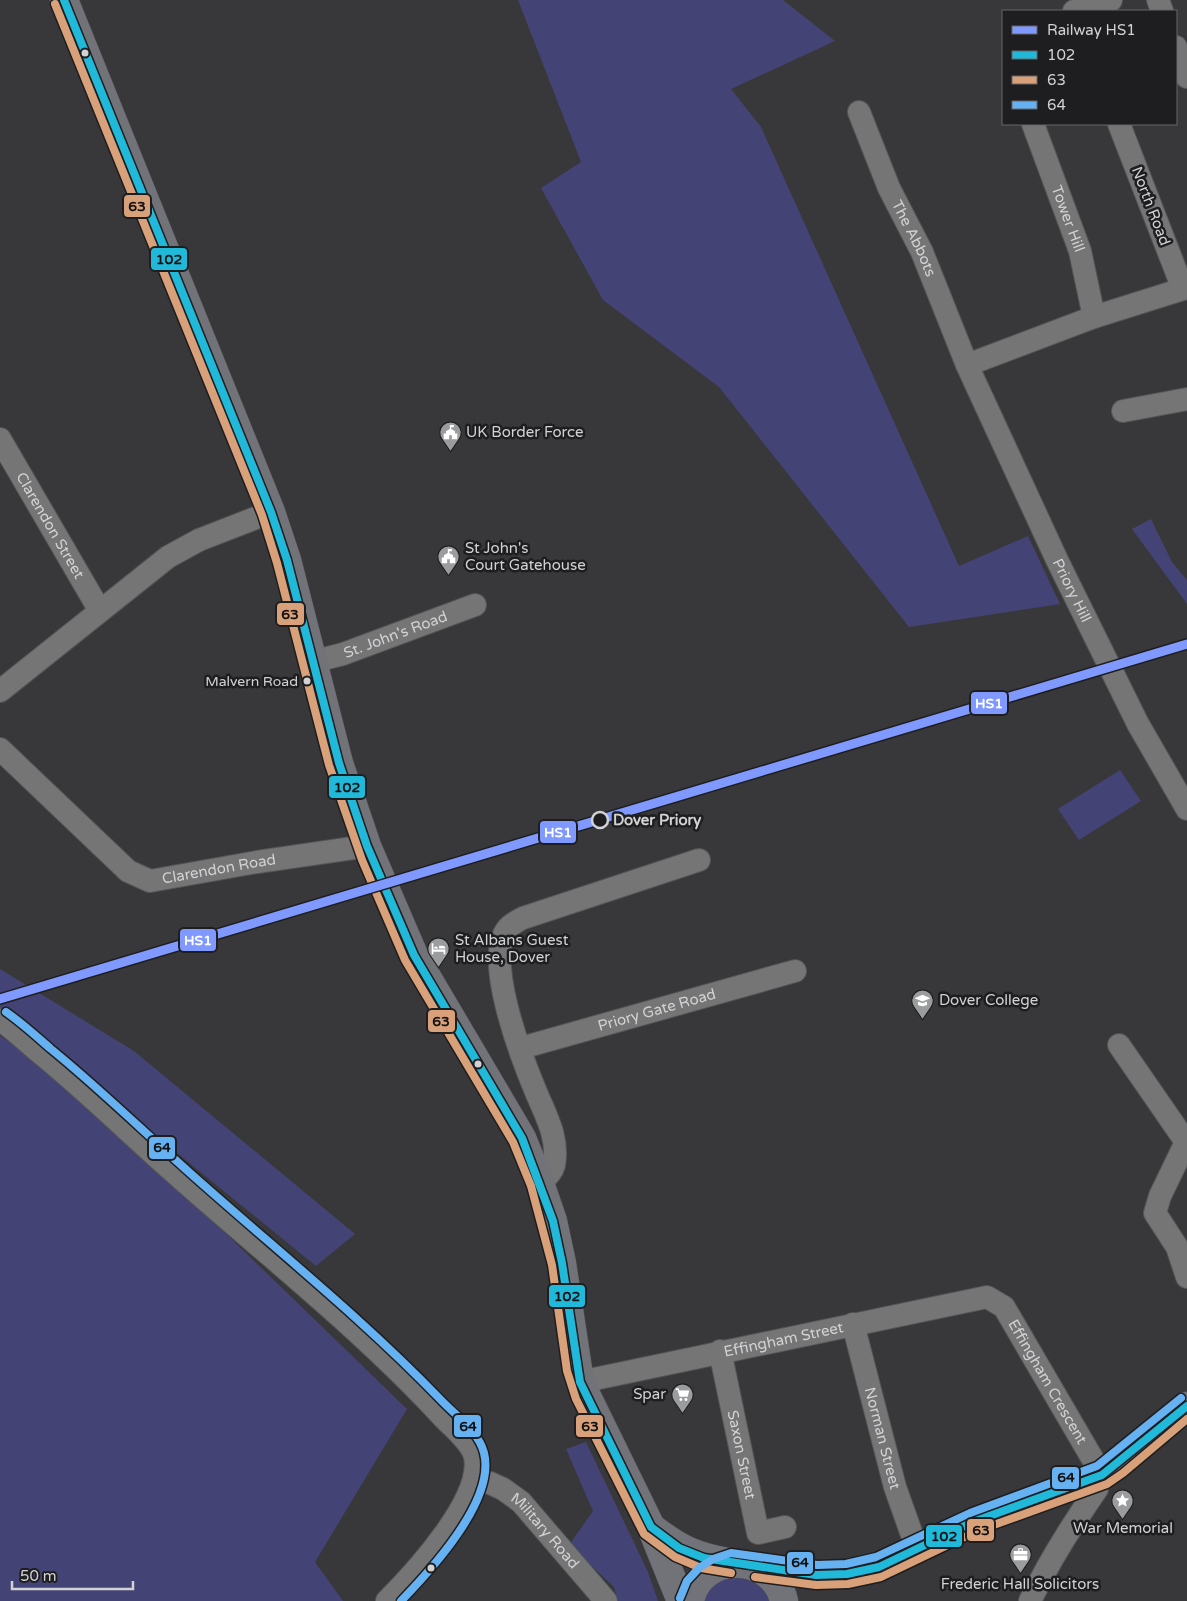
<svg xmlns="http://www.w3.org/2000/svg" width="1187" height="1601" font-family="'Varela Round',sans-serif">
<rect width="100%" height="100%" fill="#38383a"/>
<path fill="#444375" d="M518,0H783L835,41L731,89L761,127L959,566L1028,536L1060,604L909,627L719,387L603,300L541,188L581,162Z
M1151,519L1172,562L1187,580V604L1132,529Z
M1120,770L1141,801L1079,840L1058,809Z
M0,969L134,1051L355,1234L316,1266L21,1026L0,1013Z
M0,1036L28,1054L181,1190L407,1409L315,1562L343,1601H0Z
M586,1442L648,1572L658,1601H618L614,1587L569,1545L593,1511L566,1449Z
M726,1576C747,1579 761,1580 770,1601H699L704,1591Z"/>
<g fill="none" stroke-linecap="round" stroke-linejoin="round">
<defs>
<g id="minor">
<path d="M1158,0L1162,11"/>
<path d="M1074,11L1111,0"/>
<path d="M1176,47L1187,77"/>
<path id="s1" d="M859,112L889,188L922,252L967,365L1057,560L1138,724L1187,809"/>
<path id="s2" d="M1033,124L1080,251L1094,317"/>
<path d="M967,365L1094,317L1183,289L1119,124"/>
<path d="M1123,411L1187,399"/>
<path id="s3" d="M0,439L100,611"/>
<path id="s4" d="M312,662L343,654L475,605"/>
<path d="M0,691L168,557L199,540L271,512"/>
<path id="s5" d="M0,749L128,871L150,881L257,862L367,846"/>
<path d="M0,1020C14,1029 26,1041 38,1051C80,1085 118,1122 158,1158C253,1244 355,1322 442,1416C452,1427 472,1442 475,1457C483,1499 415,1573 387,1601"/>
<path d="M1119,1045L1186,1142"/>
<path id="s6" d="M521,1048L795,971"/>
<path d="M1187,1140L1160,1196L1155,1213L1177,1247L1187,1277"/>
<path d="M540,1183C546,1177 552,1173 554,1165C559,1138 546,1116 536,1092C523,1061 480,952 510,926C514,923 519,920 523,918L699,860"/>
<path id="s7" d="M853,1324L895,1487L917,1549"/>
<path id="s8" d="M720,1351L758,1533L785,1527"/>
<path id="s9" d="M580,1382L987,1297L1004,1307L1102,1475"/>
<path id="s10" d="M474,1480L490,1483L503,1489L521,1502L606,1601"/>
<path d="M1030,1601C1049,1561 1072,1525 1097,1489L1093,1479"/>
</g>
<path id="major" d="M64,0L271,512L287,560L339,763L367,846L414,955L522,1138L540,1183L553,1221L562,1263L580,1382L651,1527L681,1601
M651,1527C681,1550 696,1557 733,1563
M756,1567L816,1575L847,1574L879,1567L973,1522L1102,1475L1117,1465L1187,1406
M690,1601C700,1551 773,1552 784,1601"/>
</defs>
<use href="#minor" stroke="#555658" stroke-width="24"/>
<use href="#major" stroke="#555658" stroke-width="29"/>
<use href="#minor" stroke="#757576" stroke-width="22"/>
<use href="#major" stroke="#727279" stroke-width="28"/>
<defs>
<path id="bus-1" d="M64,0L271,512L287,560L339,763L367,846L414,955L522,1138L553,1221L562,1263L580,1382L651,1527L679,1548L704,1558L816,1575L847,1574L879,1567L973,1522L1102,1475L1187,1406"/>
<path id="bus-2" d="M55,4L262,515L277,563L329,765L362,860L405,960L513,1142L531,1186L552,1265L567,1371L576,1399L644,1534L675,1557L701,1568L731,1573
M755,1577L816,1585L848,1584L881,1577L977,1531L1107,1484L1123,1473L1187,1419"/>
<path id="bus-3" d="M6,1012C22,1023 36,1036 51,1049C99,1088 144,1132 190,1173C274,1248 362,1318 440,1399C455,1415 479,1432 484,1453C496,1500 431,1570 401,1601
M680,1598L687,1581L699,1568L713,1559L731,1553L817,1565L846,1564L876,1557L970,1513L1097,1466L1181,1398"/>
</defs>
<use href="#bus-1" stroke="#1e1e20" stroke-width="11"/>
<use href="#bus-2" stroke="#1e1e20" stroke-width="11"/>
<use href="#bus-3" stroke="#1e1e20" stroke-width="11"/>
<use href="#bus-1" stroke="#20b9da" stroke-width="8"/>
<use href="#bus-2" stroke="#d9a179" stroke-width="8"/>
<use href="#bus-3" stroke="#66b1f2" stroke-width="8"/>
<defs>
<path id="rail-1" d="M0,999L1187,644"/>
</defs>
<use href="#rail-1" stroke="#1e1e20" stroke-width="12"/>
<use href="#rail-1" stroke="#8099ff" stroke-width="9"/>
</g>
<defs>
<symbol id="civic-pin" viewBox="-11 -11 22 30"><path d="M0 17L-7.5 6A9.5 9.5 0 1 1 7.5 6Z" fill="#9b9c9e" stroke="#1e1e20"/><path d="M-.6-6.5H3V-4.5H.6V-3L4-1V1h2V6H-6V1h2V-1L-.6-3ZM-1.2 2.5V6h2.4V2.5Z" fill="#fff"/></symbol>
<symbol id="hotel-pin" viewBox="-11 -11 22 30"><path d="M0 17L-7.5 6A9.5 9.5 0 1 1 7.5 6Z" fill="#9b9c9e" stroke="#1e1e20"/><path d="M-6-4.5h1.5V1H6V5H4.5V3h-9V5H-6ZM-4 0a1.8 1.8 0 1 1 3.6 0ZM.5 0V-2.5h3Q6-2.5 6 0Z" fill="#fff"/></symbol>
<symbol id="school-pin" viewBox="-11 -11 22 30"><path d="M0 17L-7.5 6A9.5 9.5 0 1 1 7.5 6Z" fill="#9b9c9e" stroke="#1e1e20"/><path d="M0-5L7-2L0 1L-7-2ZM-4 1L0 2.5L4 1V4Q0 6-4 4Z" fill="#fff"/></symbol>
<symbol id="supermarket-pin" viewBox="-11 -11 22 30"><path d="M0 17L-7.5 6A9.5 9.5 0 1 1 7.5 6Z" fill="#9b9c9e" stroke="#1e1e20"/><path d="M-6-5.5h2.5l.6 2H6L4.5 2H-2.5L-4.4-4H-6ZM-1.5 3.2a1.3 1.3 0 1 0 .1 0ZM3 3.2a1.3 1.3 0 1 0 .1 0Z" fill="#fff"/></symbol>
<symbol id="sight-pin" viewBox="-11 -11 22 30"><path d="M0 17L-7.5 6A9.5 9.5 0 1 1 7.5 6Z" fill="#9b9c9e" stroke="#1e1e20"/><path d="M0-6L1.8-2.2L6-1.7L2.9 1.2L3.7 5.4L0 3.3L-3.7 5.4L-2.9 1.2L-6-1.7L-1.8-2.2Z" fill="#fff"/></symbol>
<symbol id="office-pin" viewBox="-11 -11 22 30"><path d="M0 17L-7.5 6A9.5 9.5 0 1 1 7.5 6Z" fill="#9b9c9e" stroke="#1e1e20"/><path d="M-6-3h4V-5.5h4V-3h4V5H-6ZM-1-4.5V-3h2v-1.5ZM-6 0V1H6V0Z" fill="#fff"/></symbol>
</defs>
<g fill-rule="evenodd">
<use href="#civic-pin" x="438" y="420" width="25" height="34"/>
<use href="#civic-pin" x="436" y="544" width="25" height="34"/>
<use href="#hotel-pin" x="426" y="936" width="25" height="34"/>
<use href="#school-pin" x="910" y="988" width="25" height="34"/>
<use href="#supermarket-pin" x="670" y="1382" width="25" height="34"/>
<use href="#sight-pin" x="1110" y="1488" width="25" height="34"/>
<use href="#office-pin" x="1008" y="1542" width="25" height="34"/>
</g>
<g fill="#d1d2d4" stroke="#1e1e20" stroke-width="2">
<circle cx="85" cy="53" r="4.5"/>
<circle cx="307" cy="681" r="4.5"/>
<circle cx="478" cy="1064" r="4.5"/>
<circle cx="431" cy="1568" r="4.5"/>
</g>
<circle fill="#1e1e20" stroke="#d1d2d4" stroke-width="2.5" cx="600" cy="820" r="8"/>
<g text-anchor="middle" stroke-width="5" stroke-linejoin="round" paint-order="stroke">
<g font-size="14" fill="#d1d2d4" stroke="#1e1e20" text-anchor="end">
<text x="298" y="686">Malvern Road</text>
</g>
<g font-size="15" fill="#d1d2d4" stroke="#1e1e20">
<text transform="translate(1151 206) rotate(69)" y="5">North Road</text>
<text dy="5" stroke="none"><textPath href="#s2" startOffset="101">Tower Hill</textPath></text>
<text dy="5" stroke="none"><textPath href="#s1" startOffset="138">The Abbots</textPath></text>
<text dy="5" stroke="none"><textPath href="#s3" startOffset="100">Clarendon Street</textPath></text>
<text dy="5" stroke="none"><textPath href="#s1" startOffset="524">Priory Hill</textPath></text>
<text dy="5" stroke="none"><textPath href="#s4" startOffset="88">St. John's Road</textPath></text>
<text dy="5" stroke="none"><textPath href="#s5" startOffset="271">Clarendon Road</textPath></text>
<text dy="5" stroke="none"><textPath href="#s6" startOffset="141">Priory Gate Road</textPath></text>
<text dy="5" stroke="none"><textPath href="#s9" startOffset="208">Effingham Street</textPath></text>
<text dy="5" stroke="none"><textPath href="#s9" startOffset="522">Effingham Crescent</textPath></text>
<text dy="5" stroke="none"><textPath href="#s7" startOffset="118">Norman Street</textPath></text>
<text dy="5" stroke="none"><textPath href="#s8" startOffset="106">Saxon Street</textPath></text>
<text dy="5" stroke="none"><textPath href="#s10" startOffset="90">Military Road</textPath></text>
</g>
<g font-size="15" fill="#d1d2d4" stroke="#1e1e20" text-anchor="start">
<text x="466" y="437">UK Border Force</text>
<text x="465" y="553">St John's<tspan x="465" dy="17">Court Gatehouse</tspan></text>
<text x="455" y="945">St Albans Guest<tspan x="455" dy="17">House, Dover</tspan></text>
<text x="939" y="1005">Dover College</text>
<text x="666" y="1399" text-anchor="end">Spar</text>
<text x="1123" y="1533" text-anchor="middle">War Memorial</text>
<text x="1020" y="1589" text-anchor="middle">Frederic Hall Solicitors</text>
</g>
<g font-size="15" font-weight="bold" fill="#d1d2d4" stroke="#1e1e20" text-anchor="start">
<text x="613" y="825">Dover Priory</text>
</g>
</g>
<g stroke="#1e1e20" stroke-width="2">
<rect x="123" y="194" width="28" height="24" rx="5" fill="#d9a179"/>
<rect x="150" y="247" width="38" height="24" rx="5" fill="#20b9da"/>
<rect x="276" y="602" width="29" height="24" rx="5" fill="#d9a179"/>
<rect x="970" y="691" width="38" height="24" rx="5" fill="#8099ff"/>
<rect x="328" y="775" width="38" height="24" rx="5" fill="#20b9da"/>
<rect x="539" y="820" width="38" height="24" rx="5" fill="#8099ff"/>
<rect x="179" y="928" width="38" height="24" rx="5" fill="#8099ff"/>
<rect x="427" y="1009" width="29" height="24" rx="5" fill="#d9a179"/>
<rect x="148" y="1136" width="28" height="24" rx="5" fill="#66b1f2"/>
<rect x="548" y="1284" width="38" height="24" rx="5" fill="#20b9da"/>
<rect x="575" y="1414" width="29" height="24" rx="5" fill="#d9a179"/>
<rect x="453" y="1414" width="29" height="24" rx="5" fill="#66b1f2"/>
<rect x="1051" y="1466" width="29" height="24" rx="5" fill="#66b1f2"/>
<rect x="966" y="1518" width="29" height="24" rx="5" fill="#d9a179"/>
<rect x="925" y="1524" width="38" height="24" rx="5" fill="#20b9da"/>
<rect x="786" y="1551" width="28" height="24" rx="5" fill="#66b1f2"/>
</g>
<g font-size="14" text-anchor="middle" font-weight="bold" fill="#fff">
<text x="989" y="708">HS1</text>
<text x="558" y="837">HS1</text>
<text x="198" y="945">HS1</text>
</g>
<g font-size="14" text-anchor="middle" font-weight="bold" fill="#111">
<text x="137" y="211">63</text>
<text x="169" y="264">102</text>
<text x="290" y="619">63</text>
<text x="347" y="792">102</text>
<text x="441" y="1026">63</text>
<text x="162" y="1152">64</text>
<text x="567" y="1301">102</text>
<text x="590" y="1431">63</text>
<text x="468" y="1431">64</text>
<text x="1066" y="1482">64</text>
<text x="981" y="1535">63</text>
<text x="944" y="1541">102</text>
<text x="800" y="1567">64</text>
</g>
<rect x="1002" y="10" width="175" height="115" fill="#1e1e20" stroke="#666668"/>
<rect x="1012" y="26" width="25" height="8" fill="#8099ff" stroke="#666668"/>
<text x="1047" y="35" font-size="15" fill="#d1d2d4">Railway HS1</text>
<rect x="1012" y="51" width="25" height="8" fill="#20b9da" stroke="#666668"/>
<text x="1047" y="60" font-size="15" fill="#d1d2d4">102</text>
<rect x="1012" y="76" width="25" height="8" fill="#d9a179" stroke="#666668"/>
<text x="1047" y="85" font-size="15" fill="#d1d2d4">63</text>
<rect x="1012" y="101" width="25" height="8" fill="#66b1f2" stroke="#666668"/>
<text x="1047" y="110" font-size="15" fill="#d1d2d4">64</text>
<path d="M12 1581v8h121v-8" fill="none" stroke="#d1d2d4" stroke-width="2.5"/>
<text x="20" y="1581" font-size="15" fill="#d1d2d4" stroke="#1e1e20" stroke-width="4" paint-order="stroke">50 m</text>
</svg>
